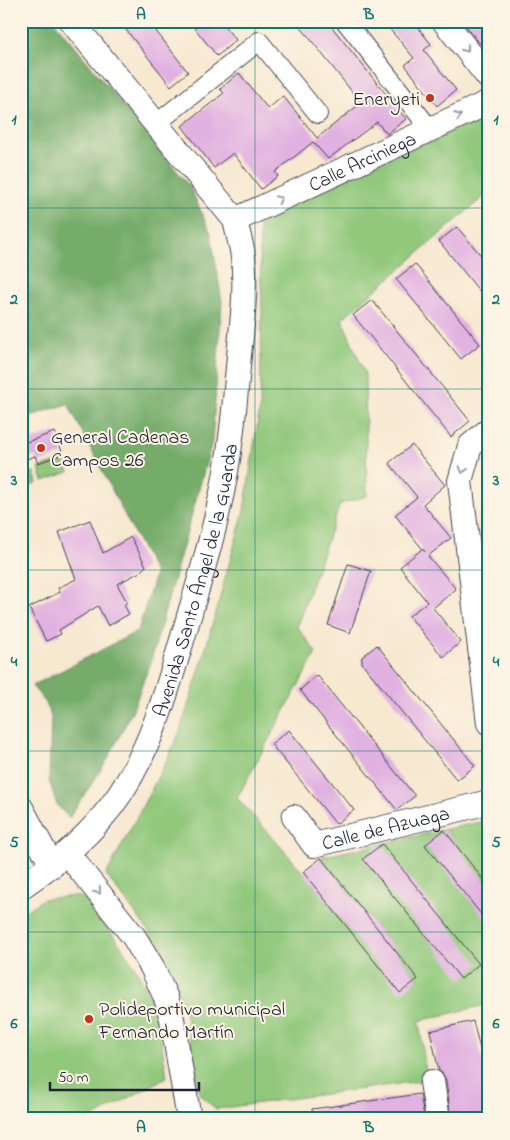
<svg xmlns="http://www.w3.org/2000/svg" width="510" height="1140" font-family="'Indie Flower',sans-serif">
<rect width="100%" height="100%" fill="#fcf5e5"/>
<filter id="ink" filterUnits="userSpaceOnUse"><feTurbulence type="fractalNoise" baseFrequency=".02" numOctaves="2"/><feDisplacementMap in="SourceGraphic" scale="10" xChannelSelector="R" yChannelSelector="G"/><feConvolveMatrix kernelMatrix="1 2 1 2 8 2 1 2 1" color-interpolation-filters="sRGB"/></filter>
<filter id="wash" filterUnits="userSpaceOnUse"><feTurbulence type="fractalNoise" baseFrequency=".0096" numOctaves="4" result="noise"/><feDisplacementMap in="SourceGraphic" scale="20" xChannelSelector="R" yChannelSelector="G"/><feGaussianBlur stdDeviation="1.12" result="paint"/><feColorMatrix in="noise" values="0 0 0 0 0 0 0 0 0 0 0 0 0 0 0 0 0 1.4 0 .05"/><feComposite in="paint" operator="in"/></filter>
<g filter="url(#wash)">
<rect width="100%" height="100%" fill="#f7e8d0"/>
<path fill="#91c87b" stroke="#5a755b" d="M489,107V192L342,319L365,374L367,496L340,504L297,626L316,653L237,798L303,872L368,952L418,979L321,857L489,820V1004L419,1021L427,1080L216,1109L199,1094L185,1010L170,968L148,930L106,875L167,760L180,731L201,665L244,511L260,407L262,313L259,221Z
M64,460L69,472L43,481L39,468Z
M26,466L29,474L34,472L37,483L21,489V467Z
M76,896L85,899C110,932 140,966 153,1006C160,1029 163,1053 167,1077L90,1119H21V914L43,899Z"/>
<path fill="#74ac6b" stroke="#4b6753" d="M21,21H54L190,187L211,234L222,302L212,442L150,664L132,712L106,762L69,818L57,805L49,780L51,717L46,703L32,686L138,631L155,574L68,404L21,419Z"/>
<g id="blocks">
<path fill="#e1b1e1" d="M119,21H148L188,72L171,86Z
M189,21H220L236,40L217,56Z
M296,21H327L406,119L387,134L377,122L328,159L313,142L275,172L278,176L261,189L233,153L214,168L182,126L224,93L220,89L239,73L268,109L283,96L317,138L361,103Z
M383,21H413L431,44L424,50L456,90L437,106L405,65L414,58Z
M462,21H489V55Z
M457,227L489,265V303L439,241Z
M415,264L480,344L461,359L396,279Z
M372,300L470,421L451,437L353,315Z
M55,432L63,454L38,463L35,456L21,461V444Z
M412,445L445,485L423,504L451,538L428,556L456,589L433,608L461,642L443,657L409,616L427,602L400,567L422,549L425,552L395,515L417,497L389,463Z
M90,520L103,553L131,537L146,566L140,572L117,584L127,602L124,605L129,614L108,626L98,606L59,630L61,634L46,641L29,608L60,592L58,588L76,579L59,532Z
M348,564L371,571L350,633L328,625Z
M377,645L475,766L457,780L362,663V657Z
M317,675L415,796L397,810L300,690Z
M289,730L354,810L336,824L271,744Z
M444,830L489,887V924L425,845Z
M382,844L479,964L461,979L363,859Z
M321,858L418,979L400,993L303,872Z
M473,1021L489,1085V1119H451L446,1080L443,1074L439,1071L430,1031Z
M420,1094L424,1116L406,1117L407,1119H313L312,1109Z"/>
</g>
</g>
<g filter="url(#ink)">
<use href="#blocks" fill-opacity="0" stroke="#424051" stroke-width="1"/>
<g fill="none" stroke-linecap="round" stroke-linejoin="round">
<defs>
<path id="pedestrian" d="M345,21L430,129
M156,124L259,41L318,114"/>
<g id="minor">
<path d="M444,21L489,78"/>
<path id="s1" d="M235,220L489,102"/>
<path d="M489,430L470,446L460,481L489,723"/>
<path d="M21,808L44,851L53,865"/>
<path id="s2" d="M294,817L314,845L489,802"/>
<path d="M67,853L134,937L152,967L166,998L172,1019L189,1119"/>
<path id="s3" d="M21,887C59,861 94,833 120,794C153,744 168,687 185,630C197,588 210,548 219,506C230,460 234,413 238,367C241,330 248,287 242,250C240,240 237,230 235,220L71,21"/>
<path d="M432,1082L438,1119"/>
</g>
</defs>
<use href="#pedestrian" stroke="#424051" stroke-width="20"/>
<use href="#minor" stroke="#424051" stroke-width="26"/>
<use href="#pedestrian" stroke="#fff" stroke-width="18"/>
<use href="#minor" stroke="#fff" stroke-width="24"/>
</g>
<defs><path id="oneway-chevron" d="M-2-3.5L2.5 0L-2 3.5" fill="none" stroke-width="1.6" stroke-linecap="round" stroke-linejoin="round" transform="scale(1.25)"/></defs>
<g stroke="#9c9ca7">
<use href="#oneway-chevron" transform="translate(466 49) rotate(52)"/>
<use href="#oneway-chevron" transform="translate(458 116) rotate(-23)"/>
<use href="#oneway-chevron" transform="translate(279 199) rotate(-26)"/>
<use href="#oneway-chevron" transform="translate(463 470) rotate(107)"/>
<use href="#oneway-chevron" transform="translate(98 891) rotate(51)"/>
</g>
</g>
<path fill="none" stroke="#0f766e" stroke-width="1" stroke-opacity="0.55" d="M255,21V1119M21,208H489M21,389H489M21,570H489M21,751H489M21,932H489"/>
<g fill="#c8321e" stroke="#fcf5e5" stroke-width="2">
<circle cx="430" cy="98" r="5"/>
<circle cx="41" cy="448" r="5"/>
<circle cx="89" cy="1019" r="5"/>
</g>
<g text-anchor="middle" stroke-width="4" stroke-linejoin="round" paint-order="stroke">
<g font-size="20" fill="#22223b" stroke="#fcf5e5" text-anchor="start">
<text x="420" y="105" text-anchor="end">Eneryeti</text>
<text x="51" y="443">General Cadenas<tspan x="51" dy="23">Campos 26</tspan></text>
<text x="99" y="1015">Polideportivo municipal<tspan x="99" dy="23">Fernando Martín</tspan></text>
</g>
<g font-size="20" fill="#22223b" stroke="#fcf5e5">
<text dy="7" stroke="none"><textPath href="#s1" startOffset="140">Calle Arciniega</textPath></text>
<text dy="7" stroke="none"><textPath href="#s3" startOffset="365">Avenida Santo Ángel de la Guarda</textPath></text>
<text dy="7" stroke="none"><textPath href="#s2" startOffset="108">Calle de Azuaga</textPath></text>
</g>
</g>
<rect width="510" height="1140" fill="none" stroke="#fcf5e5" stroke-width="55"/>
<path d="M50 1082v8h149v-8" fill="none" stroke="#22223b" stroke-width="2.5"/>
<text x="58" y="1082" font-size="15" fill="#22223b" stroke="#fcf5e5" stroke-width="4" paint-order="stroke">50 m</text>
<rect x="28" y="28" width="454" height="1084" fill="none" stroke="#0f766e" stroke-width="2"/>
<g font-size="16" text-anchor="middle" font-weight="bold" fill="#0f766e">
<text x="141" y="19">A</text>
<text x="369" y="19">B</text>
<text x="14" y="124">1</text>
<text x="496" y="124">1</text>
<text x="14" y="304">2</text>
<text x="496" y="304">2</text>
<text x="14" y="485">3</text>
<text x="496" y="485">3</text>
<text x="14" y="666">4</text>
<text x="496" y="666">4</text>
<text x="14" y="847">5</text>
<text x="496" y="847">5</text>
<text x="14" y="1028">6</text>
<text x="496" y="1028">6</text>
<text x="141" y="1132">A</text>
<text x="369" y="1132">B</text>
</g>
</svg>
